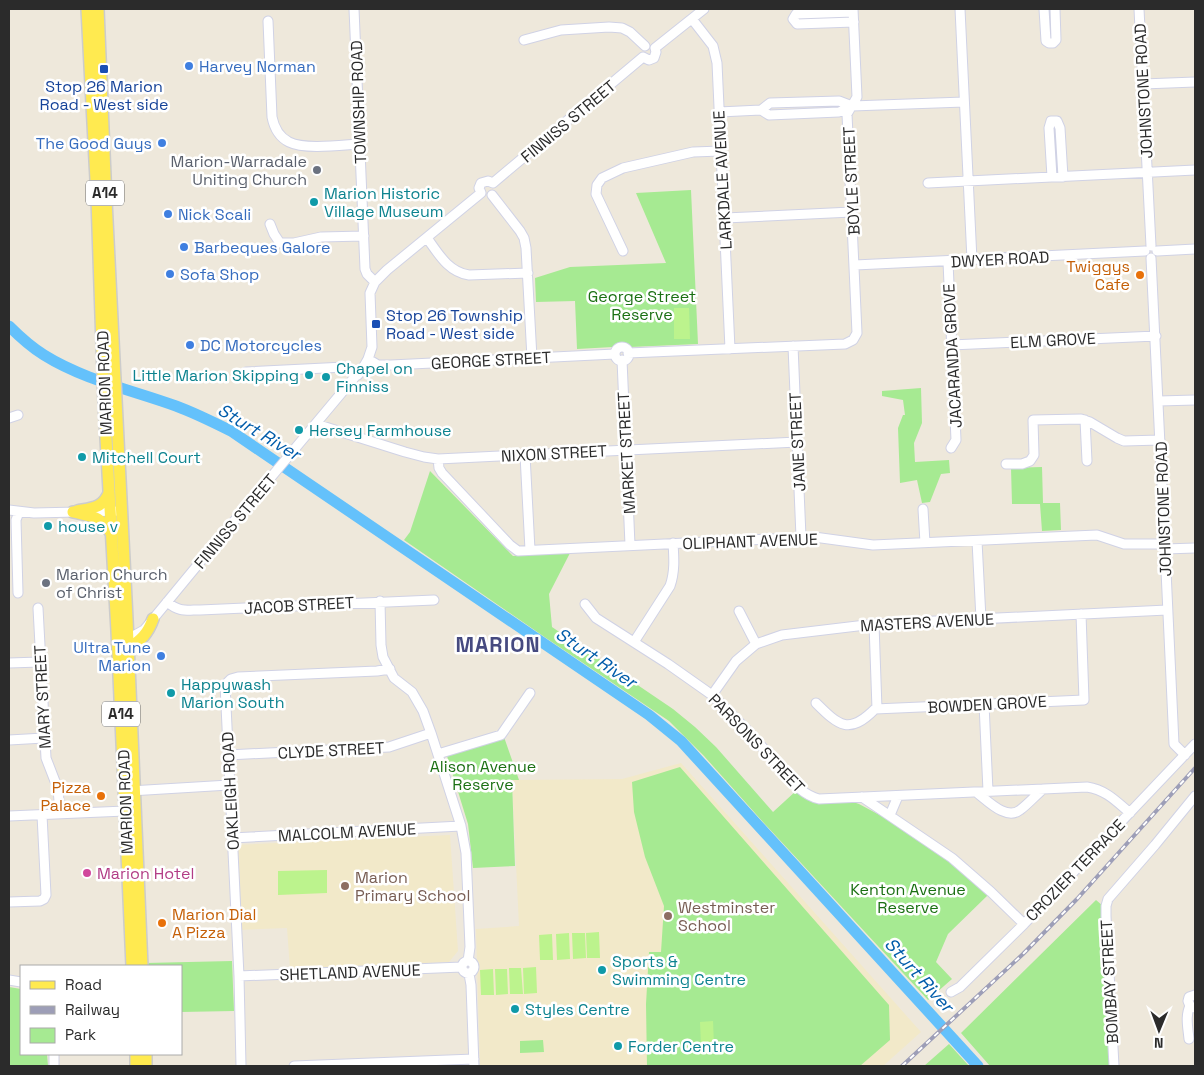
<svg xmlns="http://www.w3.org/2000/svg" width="1204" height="1075" font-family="'Space Grotesk',sans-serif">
<rect width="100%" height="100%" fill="#eee8db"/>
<path fill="#f2e9c9" d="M681,763L921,1032L883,1066H480L476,929L519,926L512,780L622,779Z
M450,835L458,951L449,962L290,969L287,928L237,930L234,845Z"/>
<path fill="#a6ea92" d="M691,190L698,344L630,347C626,344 618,344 613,347L577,349L575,301L536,302L535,278L570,267L666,263L636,193Z
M921,388L922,423L914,443L915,462L949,460L950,473L941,474L930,502L922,503L917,480L900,483L898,428L903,415H905L903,400L882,396V391Z
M1042,467L1043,503H1060L1061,530L1042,531L1040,504H1012L1011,468Z
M430,471L513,556L570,553L549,594L552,627L673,709L695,727L716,747L773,812L797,790L804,798L814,803L853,802L859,804L889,820L950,861L988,895L948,934L936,962L952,979L928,1000L763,822L704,756L669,721L546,638L404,540L410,532Z
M504,737L519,780H512L515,866L473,868L468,824L447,756Z
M680,767L889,1005L890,1040L860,1066H647L646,1004L649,952H661L664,906L645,857L634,812L632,782Z
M1096,900L1103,906L1110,1066H990L961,1033Z
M232,961L234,1011L181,1012V966H146L145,963Z
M9,987L21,989V1054H47L48,1066H9Z
M543,1040L544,1052L520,1053V1041Z
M949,1044L969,1066H924Z"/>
<path fill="#bcf38d" d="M674,308H689L690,339H674Z
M327,870V893L278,895V871Z
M599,932L600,958H587L586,933Z
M569,933L570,959L557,960L556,934Z
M572,933H585L586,958L573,959Z
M552,934L553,960H540L539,935Z
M536,967L537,993L524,994L523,968Z
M509,968H521L523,994H510Z
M493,969L494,995H481L480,970Z
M495,969H507L508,994L496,995Z
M713,1021L714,1045H701L700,1022Z"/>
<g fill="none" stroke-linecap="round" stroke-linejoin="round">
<path stroke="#64c1fb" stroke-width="11" d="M9,326C20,337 31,347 44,355C84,380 132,390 176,406C195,413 213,422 231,431L649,715L681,741L691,752L978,1066"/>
<defs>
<path id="minor" d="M354,9L365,269L367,274L375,282
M960,9L972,260
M1044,9L1046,41L1049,43H1053L1056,40L1055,9
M1139,9L1151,246
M853,12L796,14L793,19L797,24L854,22
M692,19L713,46L717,63L730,349
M268,21L272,117C274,127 279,137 289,142C305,150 342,145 360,144
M524,40L561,30L609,27L622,28L630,32L645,46
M655,48L704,9
M643,57L649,60L654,58L656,52L655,48
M1143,84L1195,82
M761,110L769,115L839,112L852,106
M719,112L761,110L770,103L839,101L852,106L964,102
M1052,177L1049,128L1051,121H1057L1060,128L1063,177
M493,183L643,57
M928,183L1195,170
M481,193L479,188L481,183L488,181L493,183
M492,195L520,231L524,238L526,248L532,358
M725,218L852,212
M270,224L274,234L280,243H294L321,237L364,236
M427,238C438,253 448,272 469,275L528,273
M623,251L596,194L597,185L602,178L623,168L693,152L721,151
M1157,251L1195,249
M1151,258C1160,420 1166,582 1174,744L1185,755
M948,262L956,440L951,448
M855,265L1145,251
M951,345L1156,336
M793,346L801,537
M615 354a7 7 0 1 1 14 0a7 7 0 1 1-14 0Z
M628,353L845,344L853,340L857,333L847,114L857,97L853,9
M368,359L378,365H391L615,354
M622,360L630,545
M246,372L345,367L358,375
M1159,401L1195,400
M9,418L18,415
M1085,420L1087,461
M316,424L405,452L424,457L438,459L797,442
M525,455L530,550
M438,459L439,468L442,473L510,545L518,551L814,537L873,545L1097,535L1124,544H1165
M1006,464H1022L1030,461L1034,455L1033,420L1081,419L1090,422L1117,438L1124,441L1160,440
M923,509L925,543
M9,510L34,513L121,511
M977,541L981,619
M1165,549L1195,548
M18,593L16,520L19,512
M380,601L381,645L383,657L394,678L412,692L423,711L431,733L461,826L466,853L470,947L468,961
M167,602C179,612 185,610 200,610L434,600
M585,604L596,618L668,664L712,695L747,730L800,789C806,794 811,797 819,799L1087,787C1106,790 1116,801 1130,813
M38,608L46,758L58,789L60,813
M739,611L756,644
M874,624L877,709
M122,637L135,635L144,630L205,556L364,366L368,359L372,347L370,293L375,282L387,270L481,193
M634,642L670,586C675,572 674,558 673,543
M9,663L40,662
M712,695L736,661L756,644L782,635L874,624L1167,610
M816,703C839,726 849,735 875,709L1084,700L1081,614
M984,704L988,791
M9,740L44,738
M438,754L501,735L530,693
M228,755L389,747L431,733
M130,791L229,785
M976,792C987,800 1006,821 1020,810C1028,804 1035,796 1043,789
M862,797L952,858L991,892L1024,924
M890,815L898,796
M9,816L125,811
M232,838L461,826
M9,902L40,901L44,899L46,895L42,815
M462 967a6 6 0 1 1 12 0a6 6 0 1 1-12 0Z
M469,974L471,985L474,1066
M239,976L462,967
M9,980L21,982
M951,992L960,987L1024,924L1195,744
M1195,1008L1190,1006L1188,1001L1189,997L1195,995
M1189,1039C1188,1028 1185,1016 1190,1006
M54,1054V1066
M241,1066L239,976L225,685L231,679L238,677L377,671L390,669
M294,1066L474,1059
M1114,1066L1106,916V906L1108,899L1155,845L1195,796"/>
<path id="major" d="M87,9L97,199L104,403L117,631L132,966
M98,9L106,200L127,619L142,966
M77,511C92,508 103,508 109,493
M73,512C95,517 98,515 112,534
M128,648C141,641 148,633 153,619
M136,1054V1066
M146,1054V1066"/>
</defs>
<use href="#minor" stroke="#d0d2e5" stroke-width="11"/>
<use href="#major" stroke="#ccc" stroke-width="14"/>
<use href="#minor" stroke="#fff" stroke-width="9"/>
<use href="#major" stroke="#ffea50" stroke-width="11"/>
<defs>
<path id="rail" d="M902,1066L1023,954L1077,899L1195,768"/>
</defs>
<use href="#rail" stroke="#9d9eb7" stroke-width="4"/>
<use href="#rail" stroke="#fff" stroke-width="2" stroke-dasharray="5.5" stroke-linecap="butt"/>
</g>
<g fill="#3f7fe0" stroke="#fff" stroke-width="2">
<circle cx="189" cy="66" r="5"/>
<circle cx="162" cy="143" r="5"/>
<circle cx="168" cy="214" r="5"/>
<circle cx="184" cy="247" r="5"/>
<circle cx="170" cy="274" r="5"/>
<circle cx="190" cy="345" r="5"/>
<circle cx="161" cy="656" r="5"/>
</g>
<g fill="#1a4fb4" stroke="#fff" stroke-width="2">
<rect x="99" y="64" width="10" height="10" rx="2.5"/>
<rect x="371" y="319" width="10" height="10" rx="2.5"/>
</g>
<g fill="#6b7280" stroke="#fff" stroke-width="2">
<circle cx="317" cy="170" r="5"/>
<circle cx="46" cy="583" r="5"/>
</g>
<g fill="#0f9aa8" stroke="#fff" stroke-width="2">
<circle cx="314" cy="202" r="5"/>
<circle cx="309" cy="375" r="5"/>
<circle cx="326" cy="377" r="5"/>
<circle cx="299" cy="430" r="5"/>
<circle cx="82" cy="457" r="5"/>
<circle cx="48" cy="526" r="5"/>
<circle cx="171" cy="693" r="5"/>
<circle cx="602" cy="970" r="5"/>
<circle cx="515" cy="1009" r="5"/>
<circle cx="618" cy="1046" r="5"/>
</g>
<g fill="#e8710a" stroke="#fff" stroke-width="2">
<circle cx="1140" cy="275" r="5"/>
<circle cx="101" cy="796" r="5"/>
<circle cx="162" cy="923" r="5"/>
</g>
<circle fill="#d1479c" stroke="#fff" stroke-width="2" cx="87" cy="873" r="5"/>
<g fill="#8d6e63" stroke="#fff" stroke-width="2">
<circle cx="345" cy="886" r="5"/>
<circle cx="668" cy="916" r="5"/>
</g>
<g text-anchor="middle" stroke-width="5" stroke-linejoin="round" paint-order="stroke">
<g fill="#fff" stroke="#6b6b6b" stroke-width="1">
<rect x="86" y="180.5" width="38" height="25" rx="4"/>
<rect x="102" y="701.5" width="38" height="25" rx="4"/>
</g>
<g font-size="15" font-weight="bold" fill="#2b2b2b">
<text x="105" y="198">A14</text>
<text x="121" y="719">A14</text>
</g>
<g font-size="16" fill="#366cbe" stroke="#fff" text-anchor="start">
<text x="199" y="72">Harvey Norman</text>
<text x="152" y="149" text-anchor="end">The Good Guys</text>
<text x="178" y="220">Nick Scali</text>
<text x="194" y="253">Barbeques Galore</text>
<text x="180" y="280">Sofa Shop</text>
<text x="200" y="351">DC Motorcycles</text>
<text x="151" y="653" text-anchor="end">Ultra Tune<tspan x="151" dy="18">Marion</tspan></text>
</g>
<g font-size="16" fill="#164399" stroke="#fff">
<text x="104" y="92">Stop 26 Marion<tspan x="104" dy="18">Road - West side</tspan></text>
<text x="386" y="321" text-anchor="start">Stop 26 Township<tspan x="386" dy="18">Road - West side</tspan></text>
</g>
<g font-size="16" fill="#2b2b2b" stroke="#fff">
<text transform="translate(1143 91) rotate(-93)" y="6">JOHNSTONE ROAD</text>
<text transform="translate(358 102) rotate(-92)" y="6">TOWNSHIP ROAD</text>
<text transform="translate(568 121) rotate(-40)" y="6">FINNISS STREET</text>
<text transform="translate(722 180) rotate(-93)" y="6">LARKDALE AVENUE</text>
<text transform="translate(851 181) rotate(-93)" y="6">BOYLE STREET</text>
<text transform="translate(1000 259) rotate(-3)" y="6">DWYER ROAD</text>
<text transform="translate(1053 340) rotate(-3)" y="6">ELM GROVE</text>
<text transform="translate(952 356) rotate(-93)" y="6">JACARANDA GROVE</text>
<text transform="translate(491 360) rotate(-3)" y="6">GEORGE STREET</text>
<text transform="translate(104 383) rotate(-92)" y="6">MARION ROAD</text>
<text transform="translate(797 442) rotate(-93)" y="6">JANE STREET</text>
<text transform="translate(554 453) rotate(-3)" y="6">NIXON STREET</text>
<text transform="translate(626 453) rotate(-93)" y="6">MARKET STREET</text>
<text transform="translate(1163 509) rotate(-92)" y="6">JOHNSTONE ROAD</text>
<text transform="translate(235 521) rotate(-50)" y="6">FINNISS STREET</text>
<text transform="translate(750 541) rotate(-2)" y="6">OLIPHANT AVENUE</text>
<text transform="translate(299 605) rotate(-3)" y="6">JACOB STREET</text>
<text transform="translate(927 622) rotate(-3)" y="6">MASTERS AVENUE</text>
<text transform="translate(42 697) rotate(-93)" y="6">MARY STREET</text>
<text transform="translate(987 704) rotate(-3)" y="6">BOWDEN GROVE</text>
<text transform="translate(757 743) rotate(46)" y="6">PARSONS STREET</text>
<text transform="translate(331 750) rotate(-3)" y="6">CLYDE STREET</text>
<text transform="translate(230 791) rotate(-93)" y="6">OAKLEIGH ROAD</text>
<text transform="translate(125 802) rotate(-92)" y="6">MARION ROAD</text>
<text transform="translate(347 832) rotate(-3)" y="6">MALCOLM AVENUE</text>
<text transform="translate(1075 870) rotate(-46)" y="6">CROZIER TERRACE</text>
<text transform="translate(350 972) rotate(-2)" y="6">SHETLAND AVENUE</text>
<text transform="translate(1109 982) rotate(-93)" y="6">BOMBAY STREET</text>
</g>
<g font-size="16" fill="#5b616d" stroke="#fff" text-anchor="end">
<text x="307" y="167">Marion-Warradale<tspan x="307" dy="18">Uniting Church</tspan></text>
<text x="56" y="580" text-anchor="start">Marion Church<tspan x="56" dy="18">of Christ</tspan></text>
</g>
<g font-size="16" fill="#0d838f" stroke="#fff" text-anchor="start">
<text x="324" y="199">Marion Historic<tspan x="324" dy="18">Village Museum</tspan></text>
<text x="336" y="374">Chapel on<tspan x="336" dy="18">Finniss</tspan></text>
<text x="299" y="381" text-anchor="end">Little Marion Skipping</text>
<text x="309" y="436">Hersey Farmhouse</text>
<text x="92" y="463">Mitchell Court</text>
<text x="58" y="532">house v</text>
<text x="181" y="690">Happywash<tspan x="181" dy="18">Marion South</tspan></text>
<text x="612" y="967">Sports &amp;<tspan x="612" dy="18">Swimming Centre</tspan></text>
<text x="525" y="1015">Styles Centre</text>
<text x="628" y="1052">Forder Centre</text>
</g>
<g font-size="16" fill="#c56008" stroke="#fff" text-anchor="end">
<text x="1130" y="272">Twiggys<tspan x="1130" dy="18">Cafe</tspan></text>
<text x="91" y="793">Pizza<tspan x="91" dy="18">Palace</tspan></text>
<text x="172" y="920" text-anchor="start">Marion Dial<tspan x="172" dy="18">A Pizza</tspan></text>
</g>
<g font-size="16" fill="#1b7013" stroke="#fff">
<text x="642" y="302">George Street<tspan x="642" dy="18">Reserve</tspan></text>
<text x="483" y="772">Alison Avenue<tspan x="483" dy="18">Reserve</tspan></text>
<text x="908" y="895">Kenton Avenue<tspan x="908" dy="18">Reserve</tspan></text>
</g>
<g font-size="16" fill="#b23c85" stroke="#fff" text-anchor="start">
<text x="97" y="879">Marion Hotel</text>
</g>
<g font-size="16" fill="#785e54" stroke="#fff" text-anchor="start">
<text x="355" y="883">Marion<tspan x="355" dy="18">Primary School</tspan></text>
<text x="678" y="913">Westminster<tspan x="678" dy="18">School</tspan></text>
</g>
<g font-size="18" font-style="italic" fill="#005caa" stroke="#fff">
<text transform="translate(259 432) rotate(31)" y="6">Sturt River</text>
<text transform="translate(596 658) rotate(34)" y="6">Sturt River</text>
<text transform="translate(919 975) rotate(48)" y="6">Sturt River</text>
</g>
<g font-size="21" font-weight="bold" letter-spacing="1" fill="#464a80" stroke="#fff">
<text x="498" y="652">MARION</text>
</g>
</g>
<rect width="1204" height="1075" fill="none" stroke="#2b2b2b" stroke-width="20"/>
<rect x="20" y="965" width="162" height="90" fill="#ffffff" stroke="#aaaaaa"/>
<rect x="30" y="981" width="25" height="8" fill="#ffea50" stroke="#aaaaaa"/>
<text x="65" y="990" font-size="15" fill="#2b2b2b">Road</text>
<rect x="30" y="1006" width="25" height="8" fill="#9d9eb7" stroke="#aaaaaa"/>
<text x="65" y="1015" font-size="15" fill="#2b2b2b">Railway</text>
<rect x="30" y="1028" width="25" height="15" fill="#a6ea92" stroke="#aaaaaa"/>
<text x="65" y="1040" font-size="15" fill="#2b2b2b">Park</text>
<g transform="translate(1159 1030) rotate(181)" stroke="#ffffff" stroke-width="4" paint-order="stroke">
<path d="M0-4L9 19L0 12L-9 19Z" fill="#2b2b2b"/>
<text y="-8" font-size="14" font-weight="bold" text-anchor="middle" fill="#2b2b2b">N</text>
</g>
</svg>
